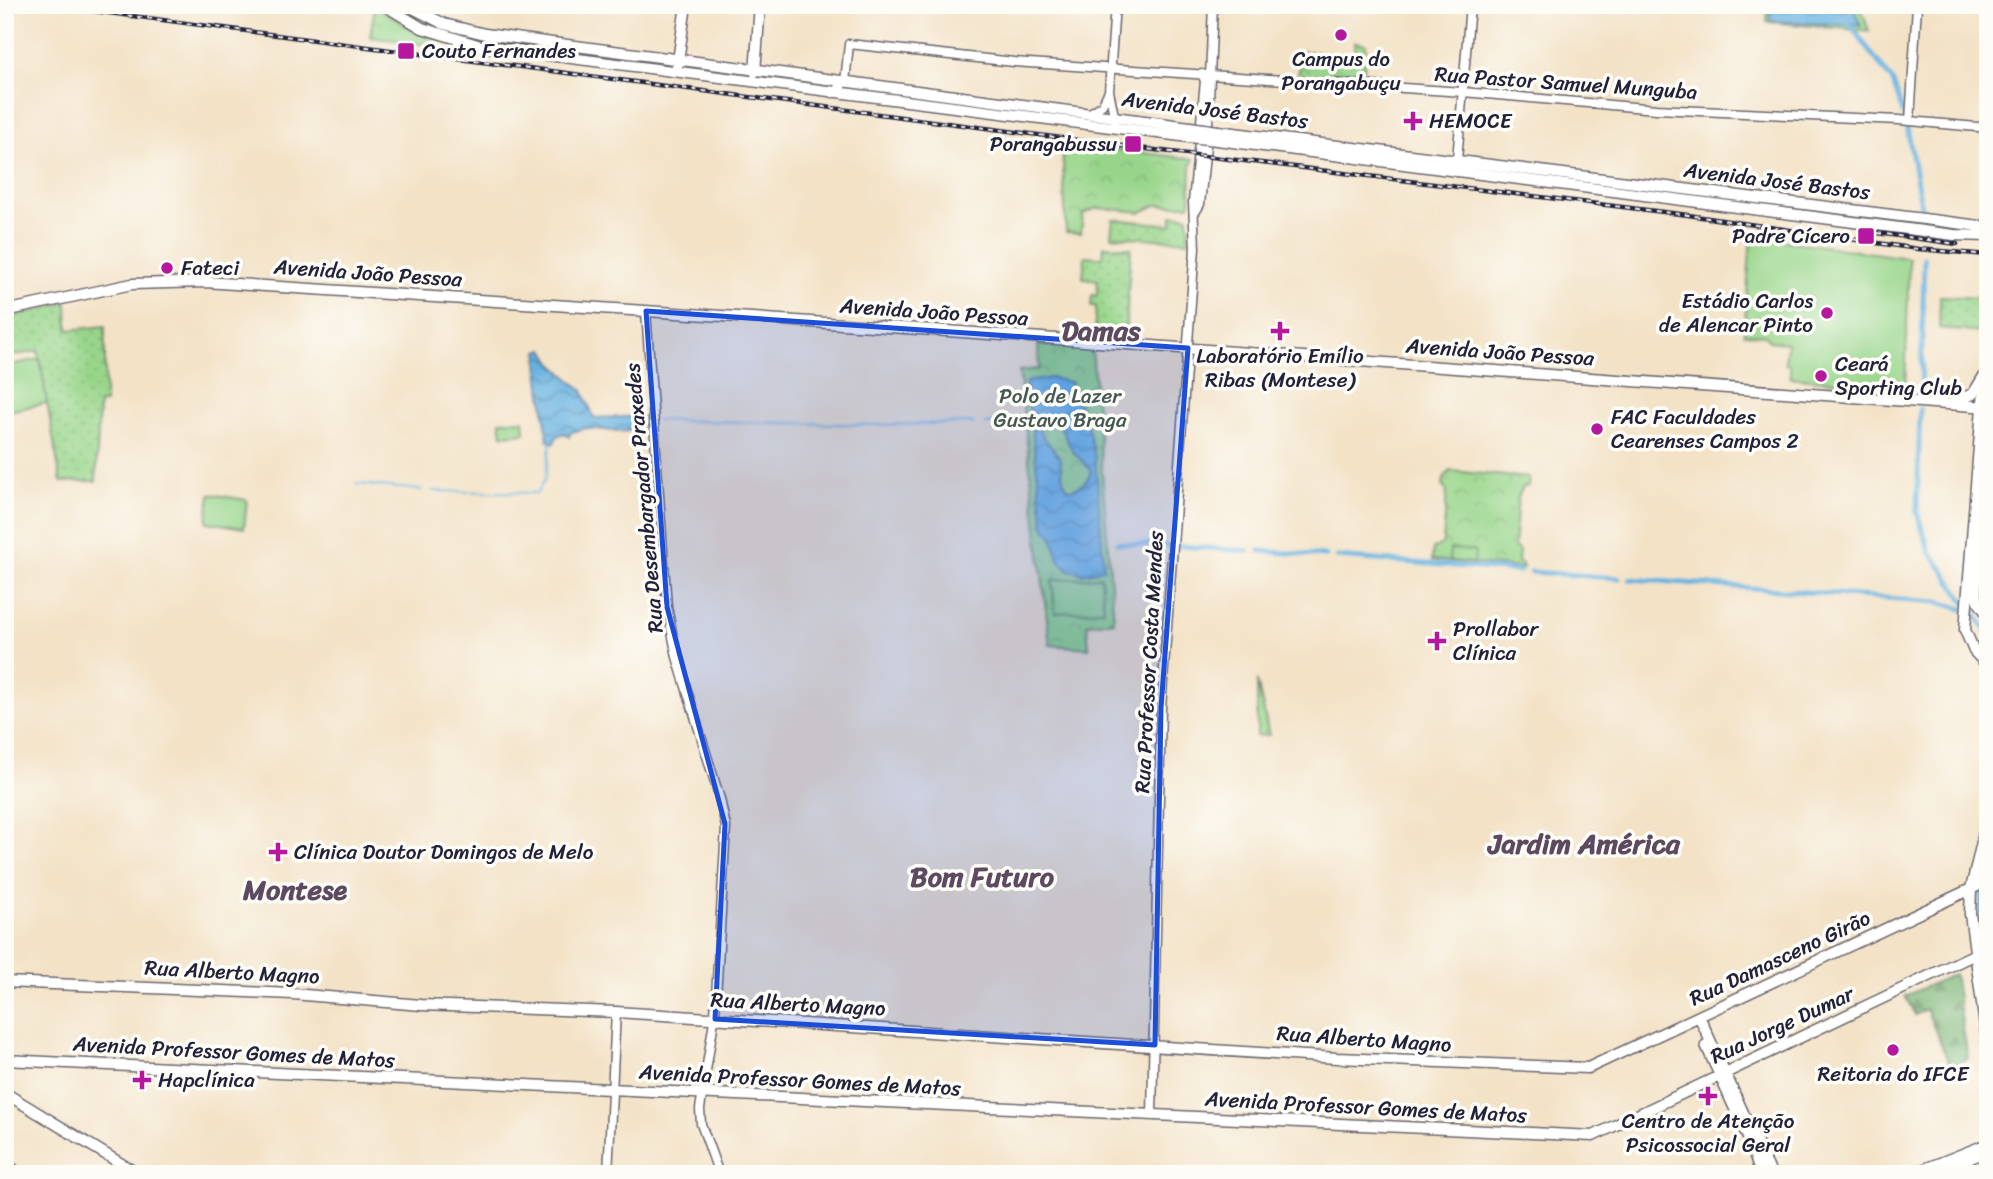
<svg xmlns="http://www.w3.org/2000/svg" width="1993" height="1179" font-family="Sriracha,sans-serif">
<defs>
<pattern id="grass-dots" width="8" height="8" patternUnits="userSpaceOnUse" patternTransform="scale(1.75)"><rect width="8" height="8" fill="#98d58a"/><path d="M2 2h.1M6 6h.1" fill="none" stroke="#83b778" stroke-width="1.8" stroke-linecap="round"/></pattern>
<pattern id="forest-firs" width="22" height="20" patternUnits="userSpaceOnUse" patternTransform="scale(1.75)"><rect width="22" height="20" fill="#7ab676"/><path d="M5 1l3.5 6h-7zM16 11l3.5 6h-7z" fill="#649462"/></pattern>
<pattern id="park-crowns" width="20" height="18" patternUnits="userSpaceOnUse" patternTransform="scale(1.75)"><rect width="20" height="18" fill="#98d58a"/><path d="M2 6a3 3 0 1 1 6 0M12 15a3 3 0 1 1 6 0" fill="none" stroke="#83b778"/></pattern>
<pattern id="water-waves" width="16" height="10" patternUnits="userSpaceOnUse" patternTransform="scale(1.75)"><rect width="16" height="10" fill="#67b2e0"/><path d="M0 5q4-4 8 0t8 0" fill="none" stroke="#5490b7"/></pattern>
</defs>
<rect width="100%" height="100%" fill="#fdfcf7"/>
<filter id="ink" filterUnits="userSpaceOnUse"><feTurbulence type="fractalNoise" baseFrequency=".0143" numOctaves="2"/><feDisplacementMap in="SourceGraphic" scale="14" xChannelSelector="R" yChannelSelector="G"/><feConvolveMatrix kernelMatrix="1 2 1 2 8 2 1 2 1" color-interpolation-filters="sRGB"/></filter>
<filter id="wash" filterUnits="userSpaceOnUse"><feTurbulence type="fractalNoise" baseFrequency=".00686" numOctaves="4" result="noise"/><feDisplacementMap in="SourceGraphic" scale="28" xChannelSelector="R" yChannelSelector="G"/><feGaussianBlur stdDeviation="1.57" result="paint"/><feColorMatrix in="noise" values="0 0 0 0 0 0 0 0 0 0 0 0 0 0 0 0 0 1.4 0 .05"/><feComposite in="paint" operator="in"/></filter>
<g filter="url(#wash)">
<rect width="100%" height="100%" fill="#f3e2c6"/>
<path fill="url(#grass-dots)" stroke="#5d7c62" stroke-width="2" d="M1172,215L1188,216L1189,241L1111,236L1113,219L1172,225Z
M1104,246L1131,248L1125,338L1094,335L1096,306H1091L1092,295H1097L1098,280L1083,278L1085,256L1103,257Z
M1940,296L1982,298L1979,333L1939,328Z
M67,302L68,330L105,326V403H99L96,481L61,482L38,351L5,357V319Z"/>
<path fill="url(#forest-firs)" stroke="#4e6c58" stroke-width="2" d="M1954,974L1968,1058L1951,1067L1926,1009L1915,1015L1905,996Z"/>
<path fill="url(#park-crowns)" stroke="#5d7c62" stroke-width="2" d="M375,5L413,30L438,39V51L436,46L370,37Z
M1767,5H1860L1869,31L1767,22Z
M1355,42L1366,44L1363,84L1298,79L1301,51L1354,56Z
M1062,143L1194,159L1191,165L1190,205H1156L1142,212L1097,208L1083,214L1081,233L1066,232Z
M1038,345L1092,348L1114,621L1087,624L1089,648L1050,645L1019,371L1039,369Z
M1450,471L1529,478L1528,486L1523,487L1518,497L1514,547L1519,550L1518,562L1522,564L1523,568L1432,560L1433,549L1443,543L1447,491L1443,487L1444,478Z
M1257,681L1269,735L1257,736Z"/>
<path fill="#98d58a" stroke="#5d7c62" stroke-width="2" d="M1751,236L1909,258L1905,394L1840,390L1841,382L1790,377V365L1785,364L1787,343L1769,341L1766,335L1744,334Z
M40,359L47,403L9,411L5,366Z
M524,420L525,433L502,435L500,421Z
M210,494L247,500L244,528L207,522Z
M1450,549L1475,551L1474,563L1449,561Z
M1101,577L1104,610L1055,613L1052,580Z"/>
<path fill="url(#water-waves)" stroke="#446a8e" stroke-width="2" fill-rule="evenodd" d="M1771,5H1852L1861,26L1770,21Z
M544,349L553,364L583,391L594,418L649,416V424L624,432L584,428L570,433L569,437L565,433L557,436L554,443L548,441L538,363L539,351Z
M1051,378L1070,382L1088,428L1095,457L1104,569L1083,574L1069,570L1060,562L1052,536L1044,526L1026,382ZM1050,418L1058,422L1073,452L1091,470C1089,481 1080,489 1068,489L1063,480L1060,458L1039,431L1042,421Z"/>
<g fill="none" stroke-linecap="round" stroke-linejoin="round">
<path stroke="#67b2e0" stroke-width="2" d="M657,420L876,425L974,423
M986,424L1016,421
M357,484L422,490
M433,491L537,493L545,479L551,441"/>
<path stroke="#67b2e0" stroke-width="5" d="M1851,26L1893,82L1907,126L1922,212
M1921,395L1924,258
M1920,409L1917,512L1929,550L1966,603
M1117,543L1170,546
M1179,546L1248,551
M1260,551L1326,556
M1337,557L1520,571
M1531,572L1619,578
M1630,579L1939,602L1973,612
M1972,610L1988,632
M1988,858C1977,902 1981,940 1988,985"/>
</g>
</g>
<g filter="url(#ink)">
<g fill="none" stroke-linecap="round" stroke-linejoin="round">
<defs>
<path id="minor" d="M1115,5L1109,91L1115,120
M833,93L845,82L849,44L1014,62L1463,92L1656,109L1899,120L1988,128
M1090,113L1102,105L1109,91
M1910,121L1917,5
M1456,172L1470,5
M1196,211L1200,204L1208,126L1213,5
M646,311L667,607L677,657L720,799L726,827L715,1014L700,1109L701,1124L719,1174
M1152,1115L1161,708L1195,248L1193,202L1205,81L1202,74
M608,1174L616,1012"/>
<path id="major" d="M384,5L422,28L484,47L1189,137
M407,5L444,24L485,34L1190,127
M677,68L686,5
M755,72L760,5
M1218,131L1988,227
M1217,140L1954,235L1988,236
M5,311L132,284L205,282L934,330L1988,407
M1988,370L1982,407L1965,630L1974,651L1988,666
M1955,401L1973,394L1984,376
M1988,436L1976,592L1978,601L1988,615
M1988,816L1971,889L1970,914L1988,1048
M1988,892V934
M5,982L293,994L421,1005L616,1012L1337,1058L1588,1068L1988,881
M1700,1018L1771,1174
M1706,1045L1750,1142L1761,1174
M5,1060L1593,1136L1988,948
M5,1093L138,1174
M5,1161L18,1174
M1950,1166L1988,1151
M1912,1174L1988,1144"/>
</defs>
<use href="#minor" stroke="#6b656c" stroke-width="11"/>
<use href="#major" stroke="#6b656c" stroke-width="13"/>
<use href="#minor" stroke="#fff" stroke-width="8"/>
<use href="#major" stroke="#fff" stroke-width="10"/>
<defs>
<path id="rail" d="M48,5L1130,147L1688,215L1918,249L1988,255
M1877,233L1957,244"/>
</defs>
<use href="#rail" stroke="#22223b" stroke-width="4.5"/>
<use href="#rail" stroke="#fdfcf7" stroke-width="2" stroke-dasharray="5" stroke-linecap="butt"/>
<defs>
<path id="major-bridge" d="M1190,127L1218,131
M1189,137L1217,140"/>
</defs>
<use href="#major-bridge" stroke="#6b656c" stroke-width="13" stroke-linecap="butt"/>
<use href="#major-bridge" stroke="#fff" stroke-width="10"/>
</g>
</g>
<path fill="#1d4ed8" fill-opacity="0.2" stroke="#1d4ed8" stroke-width="5" stroke-linejoin="round" d="M646,311L1188,348L1161,708L1155,1045L715,1019L725,824L667,607Z"/>
<g fill="#b5179e" stroke="#fdfcf7" stroke-width="2.5">
<circle cx="1341" cy="35" r="7"/>
<rect x="397" y="42" width="18" height="18" rx="3.5"/>
<path d="M1409.5 110.5h7v7h7v7h-7v7h-7v-7h-7v-7h7z"/>
<rect x="1124" y="135" width="18" height="18" rx="3.5"/>
<rect x="1857" y="227" width="18" height="18" rx="3.5"/>
<circle cx="167" cy="268" r="7"/>
<circle cx="1827" cy="313" r="7"/>
<path d="M1276.5 320.5h7v7h7v7h-7v7h-7v-7h-7v-7h7z"/>
<circle cx="1821" cy="376" r="7"/>
<circle cx="1597" cy="429" r="7"/>
<path d="M1433.5 630.5h7v7h7v7h-7v7h-7v-7h-7v-7h7z"/>
<path d="M274.5 841.5h7v7h7v7h-7v7h-7v-7h-7v-7h7z"/>
<circle cx="1893" cy="1050" r="7"/>
<path d="M138.5 1069.5h7v7h7v7h-7v7h-7v-7h-7v-7h7z"/>
<path d="M1704.5 1085.5h7v7h7v7h-7v7h-7v-7h-7v-7h7z"/>
</g>
<g text-anchor="middle" stroke-width="7" stroke-linejoin="round" paint-order="stroke">
<g font-size="21" fill="#22223b" stroke="#fdfcf7" text-anchor="start">
<text x="422" y="58">Couto Fernandes</text>
<text x="1341" y="66" text-anchor="middle">Campus do<tspan x="1341" dy="24">Porangabuçu</tspan></text>
<text x="1429" y="128">HEMOCE</text>
<text x="1117" y="151" text-anchor="end">Porangabussu</text>
<text x="1850" y="243" text-anchor="end">Padre Cícero</text>
<text x="181" y="275">Fateci</text>
<text x="1813" y="308" text-anchor="end">Estádio Carlos<tspan x="1813" dy="24">de Alencar Pinto</tspan></text>
<text x="1280" y="363" text-anchor="middle">Laboratório Emílio<tspan x="1280" dy="24">Ribas (Montese)</tspan></text>
<text x="1835" y="371">Ceará<tspan x="1835" dy="24">Sporting Club</tspan></text>
<text x="1611" y="424">FAC Faculdades<tspan x="1611" dy="24">Cearenses Campos 2</tspan></text>
<text x="1453" y="636">Prollabor<tspan x="1453" dy="24">Clínica</tspan></text>
<text x="294" y="859">Clínica Doutor Domingos de Melo</text>
<text x="1893" y="1081" text-anchor="middle">Reitoria do IFCE</text>
<text x="158" y="1087">Hapclínica</text>
<text x="1708" y="1128" text-anchor="middle">Centro de Atenção<tspan x="1708" dy="24">Psicossocial Geral</tspan></text>
</g>
<g font-size="21" fill="#22223b" stroke="#fdfcf7">
<text transform="translate(1566 83) rotate(4)" y="7">Rua Pastor Samuel Munguba</text>
<text transform="translate(1215 110) rotate(7)" y="7">Avenida José Bastos</text>
<text transform="translate(1777 181) rotate(7)" y="7">Avenida José Bastos</text>
<text transform="translate(368 273) rotate(4)" y="7">Avenida João Pessoa</text>
<text transform="translate(934 312) rotate(4)" y="7">Avenida João Pessoa</text>
<text transform="translate(1500 352) rotate(4)" y="7">Avenida João Pessoa</text>
<text transform="translate(644 498) rotate(-95)" y="7">Rua Desembargador Praxedes</text>
<text transform="translate(1149 662) rotate(-87)" y="7">Rua Professor Costa Mendes</text>
<text transform="translate(1780 958) rotate(-25)" y="7">Rua Damasceno Girão</text>
<text transform="translate(232 972) rotate(3)" y="7">Rua Alberto Magno</text>
<text transform="translate(798 1004) rotate(3)" y="7">Rua Alberto Magno</text>
<text transform="translate(1782 1025) rotate(-25)" y="7">Rua Jorge Dumar</text>
<text transform="translate(1364 1039) rotate(4)" y="7">Rua Alberto Magno</text>
<text transform="translate(234 1052) rotate(3)" y="7">Avenida Professor Gomes de Matos</text>
<text transform="translate(800 1080) rotate(3)" y="7">Avenida Professor Gomes de Matos</text>
<text transform="translate(1366 1107) rotate(3)" y="7">Avenida Professor Gomes de Matos</text>
</g>
<g font-size="21" fill="#455853" stroke="#fdfcf7">
<text x="1060" y="403">Polo de Lazer<tspan x="1060" dy="24">Gustavo Braga</tspan></text>
</g>
<g font-size="28" font-weight="bold" fill="#5d4a61" stroke="#fdfcf7">
<text x="1101" y="340">Damas</text>
<text x="1584" y="853">Jardim América</text>
<text x="982" y="886">Bom Futuro</text>
<text x="295" y="899">Montese</text>
</g>
</g>
<rect width="1993" height="1179" fill="none" stroke="#fdfcf7" stroke-width="28"/>
</svg>
